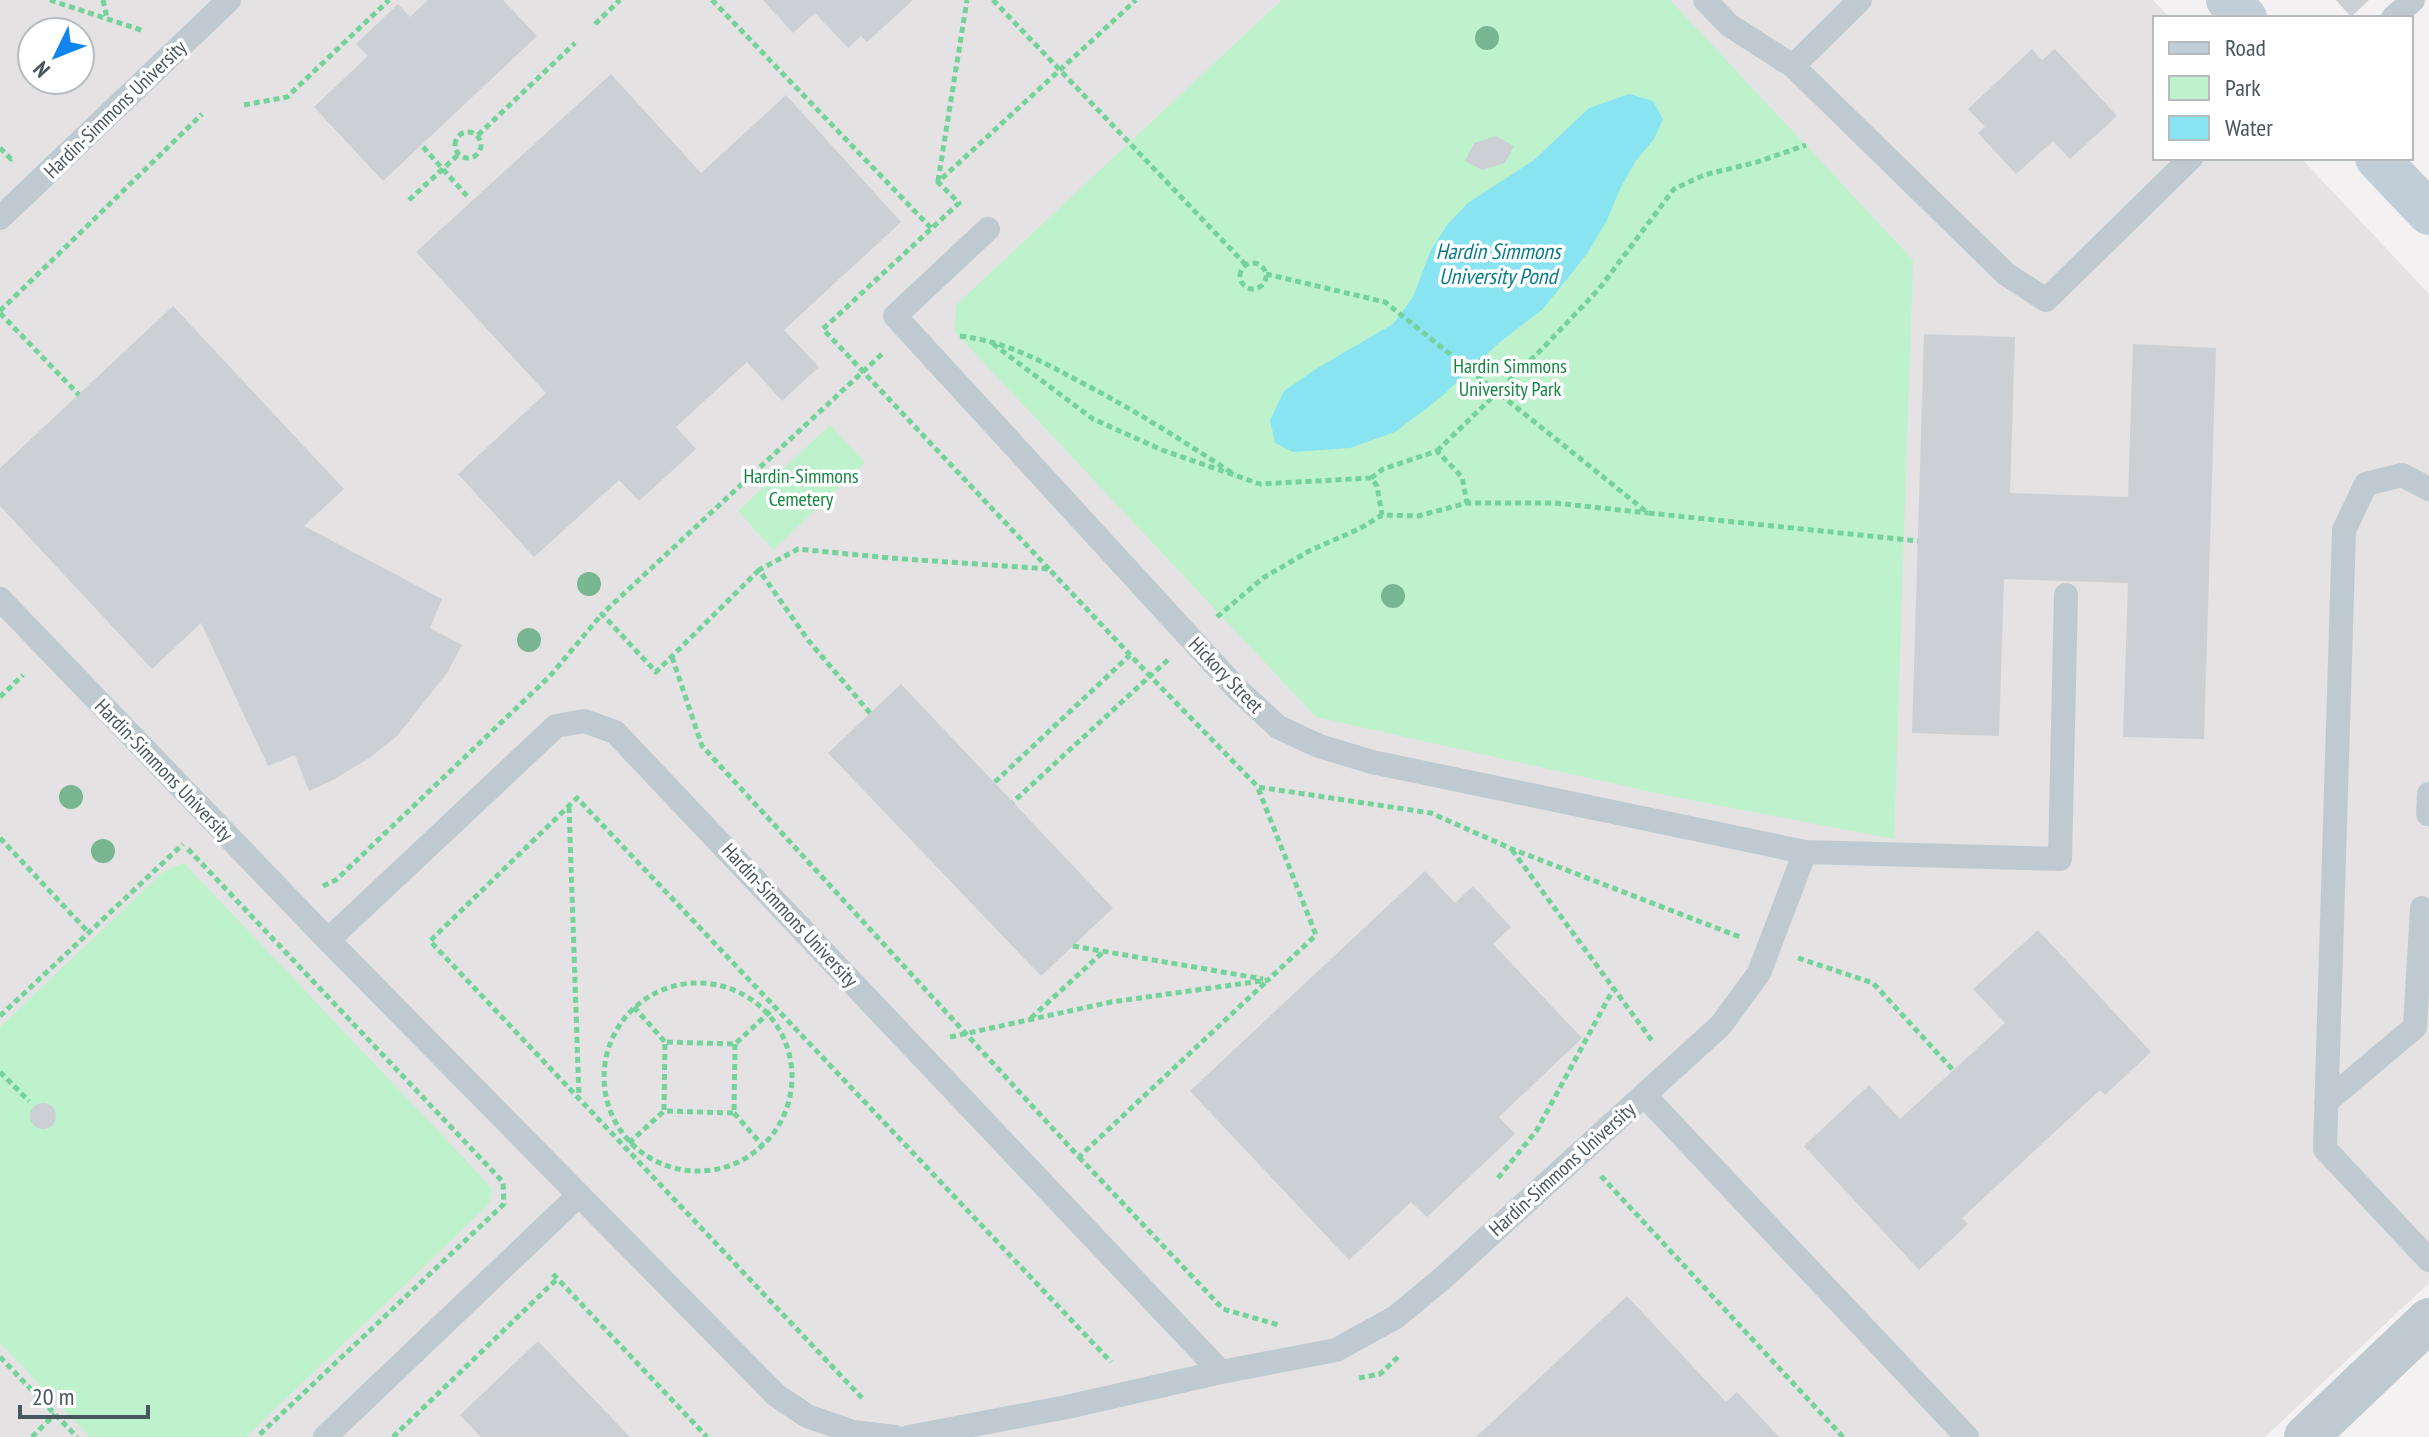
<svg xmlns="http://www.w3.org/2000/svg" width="2429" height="1437" font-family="'PT Sans Narrow',sans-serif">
<rect width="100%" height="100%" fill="#f3f1f1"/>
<path fill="#e4e2e3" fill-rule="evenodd" d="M0,0H2153L2170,18H2155V158H2301L2429,294V1283L2265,1437H0ZM32,32H80V80H32Z"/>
<path fill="#bef2cd" d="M1282,0H1670L1913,260L1894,839L1665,795L1316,717L955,332L956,305Z
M830,425L865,463L773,550L738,511Z
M184,863L492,1188L489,1204L246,1437H90L0,1343V1027L164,871Z"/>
<path fill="#89e4f1" d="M1629,94L1653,101L1663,119L1654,139L1635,162L1620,189L1607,220L1587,254L1543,309L1500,342L1440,398L1395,432L1350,448L1293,452L1275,443L1270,420L1284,391L1319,367L1393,324L1413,297L1431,250L1447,225L1468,203L1534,160L1589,108Z"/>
<path fill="#ccd0d5" d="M428,0H503L537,36L383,181L314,107L368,56L356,44L398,4L410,17Z
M763,0H913L867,42L861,36L848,48L815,13L793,33Z
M2336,0H2369L2351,17Z
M2032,49L2042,60L2055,49L2117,116L2070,159L2053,141L2016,174L1978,133L1985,127L1968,109Z
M611,74L701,173L786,95L901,222L784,330L819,367L782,401L747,362L676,427L696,449L639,501L619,480L534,557L458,474L546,393L416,252Z
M1496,136L1514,146L1505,163L1482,170L1465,161L1474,143Z
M173,306L344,489L304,526L442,599L430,628L462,645L447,673L397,736L371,757L333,780L309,791L295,755L268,766L201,623L152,669L0,506V468Z
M1924,334L2015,337L2010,493L2128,497L2133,344L2216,348L2204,739L2123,737L2128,583L2004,579L1999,736L1912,733Z
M901,684L1113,908L1041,976L828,753Z
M1425,871L1455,903L1473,886L1511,927L1493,944L1582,1038L1499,1117L1515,1134L1427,1217L1411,1202L1349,1260L1190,1091Z
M2038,930L2151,1052L2105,1095L2100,1090L1962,1218L1968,1224L1919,1270L1804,1146L1869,1085L1900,1119L2005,1023L1973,989Z
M30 1116a13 13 0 1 1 26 0a13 13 0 1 1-26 0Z
M1627,1296L1726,1402L1737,1392L1779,1437H1476Z
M538,1341L630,1437H481L460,1415Z"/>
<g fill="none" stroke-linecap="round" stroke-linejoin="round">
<path stroke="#74d29b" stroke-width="5" stroke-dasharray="6 4" stroke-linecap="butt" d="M50,0L144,31
M103,0L107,18
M712,0L931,228
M993,0L1246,265
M595,24L620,0
M244,105L287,97L389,0
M455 145a13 13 0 1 1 26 0a13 13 0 1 1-26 0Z
M478,135L575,43
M423,147L467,196
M0,148L11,159L14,156
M938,181L967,0
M409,200L459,154
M1240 276a13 13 0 1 1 26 0a13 13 0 1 1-26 0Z
M1266,274L1385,302L1648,513L1918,541
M0,311L202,114
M0,313L79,395
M960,336C1009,342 1043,362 1086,385C1138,412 1186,443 1235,475
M993,344L1093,419L1162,450L1260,484L1371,478L1377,486L1382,515
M1437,451L1543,348L1599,289L1674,189L1704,175L1757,162L1806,145
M1371,478L1383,469L1437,451L1462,477L1467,503
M1049,569L823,329L959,203L938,182L1136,0
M759,570L656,672L602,614L883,353
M1217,617L1263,578L1311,550L1359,529L1382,515L1418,516L1467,503H1555L1648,513
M672,657L702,746L1079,1157L1268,980
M1168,660L1150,676L1258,787L1431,813L1512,849L1740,937
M0,697L23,675
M870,713L808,640L759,570L798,549L890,558L1049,569L1150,676L1013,802
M995,782L1130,655
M569,807L579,1097
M0,838L89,933
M188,849L503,1182L504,1204L257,1437
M1512,850L1653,1042
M323,886L336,880L550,676L602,614
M1073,946L1263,979
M1798,958L1873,983L1953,1070
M604 1077a94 94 0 1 1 188 0a94 94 0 1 1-188 0Z
M634,1007L665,1042
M0,1016L183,844
M1031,1018L1103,952
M950,1037L1111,1002L1268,980L1316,935L1258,788
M735,1044L734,1113L664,1111L665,1042L735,1044L775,1007
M0,1072L29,1101
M734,1113L763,1146
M629,1143L664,1111
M1079,1157L1223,1309L1279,1325
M1601,1176L1843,1437
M1498,1178L1537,1130L1614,988
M553,1274L707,1437
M0,1357L77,1437
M1359,1378L1380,1374L1398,1357
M862,1398L430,941L577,798L1111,1362
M32,1437L55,1414
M393,1437L557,1279"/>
<path stroke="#becad0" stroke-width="24" d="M1705,0L1729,25L1793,66L1860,0
M2393,18L2413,0
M1793,66L2006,274L2046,300L2191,158
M0,218L229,0
M988,229L895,316L1238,690L1278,727L1319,746L1372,762L1805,852L2060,859L2066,595
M2429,489L2402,475L2366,484L2344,530L2325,1149L2429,1260
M0,599L328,940L776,1395L807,1416L853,1432L895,1437
M2428,814L2429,794
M328,940L556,726L584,721L615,732L1221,1372
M1644,1095L1967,1437
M2326,1102L2415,1027L2422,908
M325,1437L579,1195
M909,1437L1067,1407L1221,1372L1336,1350L1396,1317L1444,1277L1721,1025L1759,973L1805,852"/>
<path stroke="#becad0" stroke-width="44" d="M2306,1437L2429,1320"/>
<path stroke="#c1ced8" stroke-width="44" d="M2228,0L2245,18
M2377,158L2429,213"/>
</g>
<g fill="#78b691">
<circle cx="1487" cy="38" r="12"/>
<circle cx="589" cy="584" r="12"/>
<circle cx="1393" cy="596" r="12"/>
<circle cx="529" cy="640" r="12"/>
<circle cx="71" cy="797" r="12"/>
<circle cx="103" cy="851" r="12"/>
</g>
<g text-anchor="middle" stroke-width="7" stroke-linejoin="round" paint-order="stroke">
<g font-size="20" fill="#47565f" stroke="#fff">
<text transform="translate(115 109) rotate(-44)" y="7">Hardin-Simmons University</text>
<text transform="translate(1226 675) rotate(46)" y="7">Hickory Street</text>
<text transform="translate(164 770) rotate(46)" y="7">Hardin-Simmons University</text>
<text transform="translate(790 915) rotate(47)" y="7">Hardin-Simmons University</text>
<text transform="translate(1562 1169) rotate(-42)" y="7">Hardin-Simmons University</text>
</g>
<g font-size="20" fill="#138642" stroke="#fff">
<text x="1510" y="373">Hardin Simmons<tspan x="1510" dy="23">University Park</tspan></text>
<text x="801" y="483">Hardin-Simmons<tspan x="801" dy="23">Cemetery</tspan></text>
</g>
<g font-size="22" font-style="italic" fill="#097c8b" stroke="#fff">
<text x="1498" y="259">Hardin Simmons<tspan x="1498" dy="25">University Pond</tspan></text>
</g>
</g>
<rect x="2153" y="16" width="260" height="144" fill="#ffffff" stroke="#b5bbbf" stroke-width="2"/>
<rect x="2169" y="42" width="40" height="12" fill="#c1ced8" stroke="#b5bbbf" stroke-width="2"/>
<text x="2225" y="56" font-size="24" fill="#47565f">Road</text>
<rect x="2169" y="76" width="40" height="24" fill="#bef2cd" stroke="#b5bbbf" stroke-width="2"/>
<text x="2225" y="96" font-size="24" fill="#47565f">Park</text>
<rect x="2169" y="116" width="40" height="24" fill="#89e4f1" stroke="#b5bbbf" stroke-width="2"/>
<text x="2225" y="136" font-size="24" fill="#47565f">Water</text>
<g transform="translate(56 56) rotate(227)"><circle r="38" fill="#ffffff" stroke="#b5bbbf" stroke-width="2"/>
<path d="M0-6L14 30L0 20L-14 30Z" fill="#1185ed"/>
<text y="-12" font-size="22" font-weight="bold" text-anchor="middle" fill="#47565f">N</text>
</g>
<path d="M20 1405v12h128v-12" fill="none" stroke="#47565f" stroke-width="4"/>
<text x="32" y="1405" font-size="24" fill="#47565f" stroke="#ffffff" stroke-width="6" paint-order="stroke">20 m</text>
</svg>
